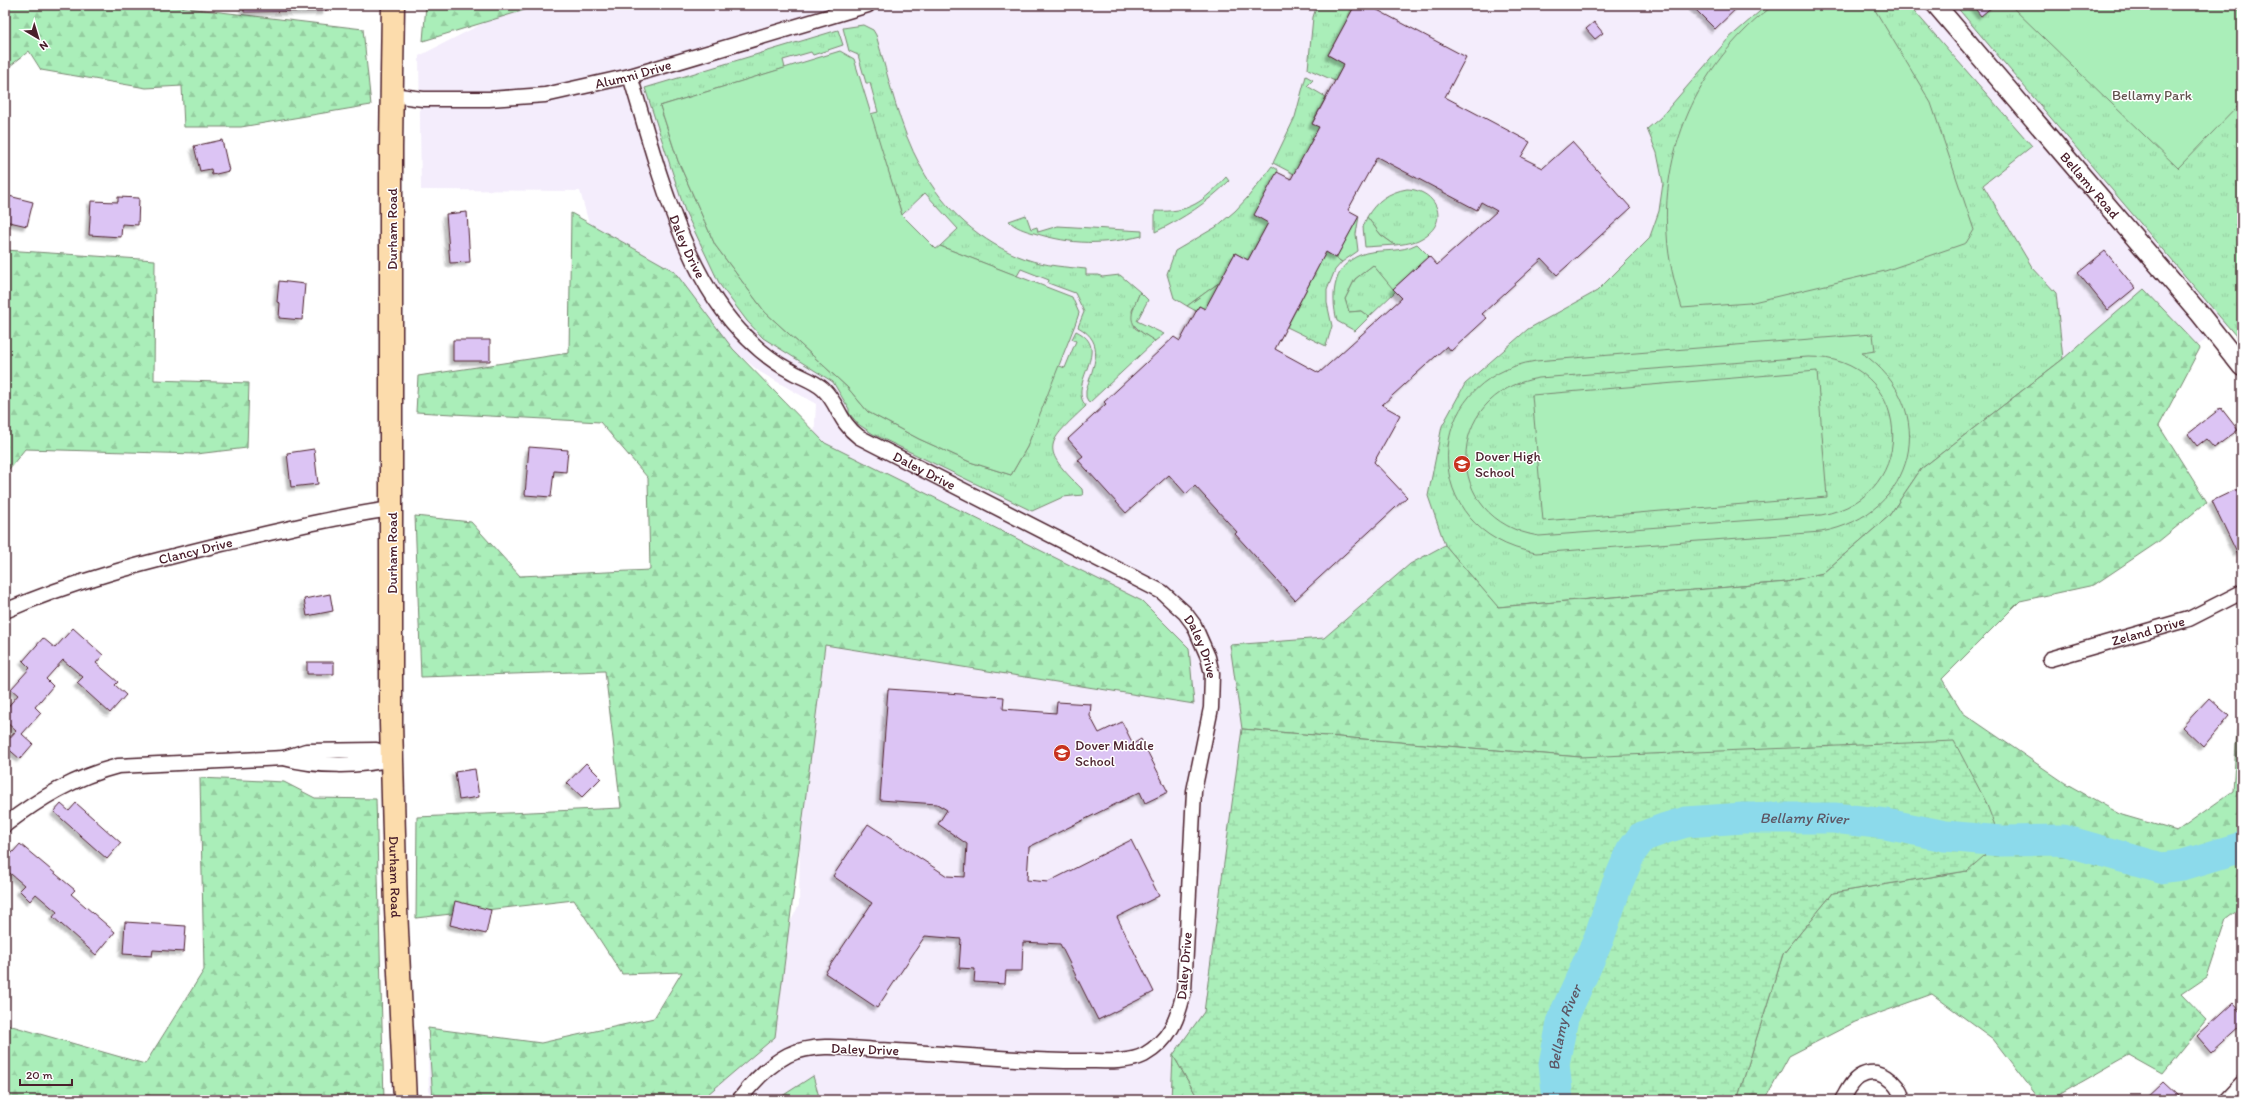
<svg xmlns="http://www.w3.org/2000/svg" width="2247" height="1105" font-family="Itim,sans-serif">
<defs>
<pattern id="grass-tufts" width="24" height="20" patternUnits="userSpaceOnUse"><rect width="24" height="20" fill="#aaeeb9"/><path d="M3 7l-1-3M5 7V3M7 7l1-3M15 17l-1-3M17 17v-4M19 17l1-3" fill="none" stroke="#94cc9f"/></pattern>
<pattern id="forest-firs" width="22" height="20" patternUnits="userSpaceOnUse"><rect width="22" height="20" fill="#aaeeb9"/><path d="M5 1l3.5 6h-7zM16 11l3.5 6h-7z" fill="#94cc9f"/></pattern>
<pattern id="wetland-marsh" width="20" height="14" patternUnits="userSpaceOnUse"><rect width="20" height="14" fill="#aaeeb9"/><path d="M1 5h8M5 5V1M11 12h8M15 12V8" fill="none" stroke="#94cc9f"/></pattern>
<filter id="shadow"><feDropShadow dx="-3.5" dy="3.5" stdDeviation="1" flood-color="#0004"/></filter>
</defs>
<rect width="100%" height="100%" fill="#fff"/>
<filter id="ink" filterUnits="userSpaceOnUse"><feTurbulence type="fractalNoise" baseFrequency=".025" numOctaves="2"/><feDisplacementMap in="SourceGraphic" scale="8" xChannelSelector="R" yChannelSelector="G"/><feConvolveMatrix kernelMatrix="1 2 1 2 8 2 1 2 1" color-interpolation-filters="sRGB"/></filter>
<g filter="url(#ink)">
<path fill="#f4edfc" d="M519,5H2242V344L2227,325L2097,416L1384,1100H429L428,1045L725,1049L799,905L803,641L816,404L760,372L734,351L638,402L580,191L421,190L419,56Z"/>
<path fill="url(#grass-tufts)" stroke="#7a8672" d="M1317,5H1355L1328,55L1344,64L1335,81L1308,69L1313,17Z
M1767,5H1909L2032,146L1983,185L2032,267L2056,293L2063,359L1921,469L1889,516L1823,573L1787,582L1497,607L1445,545L1428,496L1442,426L1465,384L1528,329L1597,291L1649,239L1659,211L1663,183L1657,153L1647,129L1660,118L1728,39Z
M1955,5H2242V343Z
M863,25L873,30L876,35C889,79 899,127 921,167C942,208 982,244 1026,259C1046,266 1066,267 1086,269V275H1099L1102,277L1120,275L1140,292L1132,311L1135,328L1155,341L1089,403L1086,397V391C1093,365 1107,343 1078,327L1084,312L1075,293L1048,283L1049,280L1021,269L1017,276L940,246L958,229L925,193L902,215L870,114L878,112L870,83H866L858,55L849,51L843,28Z
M838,30L843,45L813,55L811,52L783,60L785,68L660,106L678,161L715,245L765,312L847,387L868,412L919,439L970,462L1011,475L1027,447L1057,365L1065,368L1076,341L1072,339L1076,331C1114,349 1066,383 1086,406C1046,444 1039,447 1082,489L1083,495L1063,497L1032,511L873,434L858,424L849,413V409L833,382L763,338L747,321L720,285L685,211L645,88Z
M1306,76L1313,80L1307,86L1326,97L1312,123L1319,127L1294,174L1273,163L1295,117Z
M1272,166L1278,170L1268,223L1248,260L1235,253L1220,282L1187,306L1174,298L1167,274L1175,251L1216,227L1235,211L1248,197Z
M1226,177L1229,181C1207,203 1184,218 1155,232V211C1190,213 1203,202 1226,177Z
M1407,189C1437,190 1451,222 1422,238C1414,243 1404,244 1395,245L1381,235L1367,217C1376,201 1389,192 1407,189Z
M1026,215L1031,229L1037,227L1038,232L1058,226L1142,231V236C1102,245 1073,245 1034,233C1026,231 1014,227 1009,221Z
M1326,252L1342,262L1335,270L1327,290V303L1332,326L1326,346L1287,327Z
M1373,265L1396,291L1369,317L1361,311L1349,312L1345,299L1355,279Z"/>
<path fill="url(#forest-firs)" stroke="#7a8672" d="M5,5H162L363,29L371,105L241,127H184L182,86L146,88L41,70L29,51L5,70Z
M426,5H541L423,41Z
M571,213L674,271L733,349L825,443L1142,601L1189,648L1194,704L825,645L775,1037L701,1100H433L428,1028L541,1043L654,1018L682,972L622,974L574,900L416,918L417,817L621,808L605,671L421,677L415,516L471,522L520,576L650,570L648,478L600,422L416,412L418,376L569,353Z
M5,250L155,260L154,380L249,383L247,448L196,454L25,449L5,474Z
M2144,289L2200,348L2159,426L2207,502L2158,542L2094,585L2020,601L1942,679L1963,713L2065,783L2122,815L2177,831L2233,791L2237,729L2242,722V907L2226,919L2207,977L2182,994L2207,1020L2163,1074L2129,1055L2050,1100H2040L1993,1039L1932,994L1855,1022L1789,1056L1765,1100H1737L1783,954L1833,893L1967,871L1580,757L1242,729L1230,645L1324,638L1410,564L1445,545L1498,607L1787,582L1823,573L1889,516L1921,469L2063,359Z
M200,778L284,782L315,798L376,799L384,1100H5V1024L145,1064L204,970Z
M1173,1055L1199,1100H1171Z
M813,1076L820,1100H776Z"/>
<path fill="url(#wetland-marsh)" stroke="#7a8672" d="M1242,729L1580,757L1954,741L1985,800L2001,841L1967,871L1833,893L1783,954L1737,1100H1199L1173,1055L1204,1012Z"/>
<path fill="#aaeeb9" stroke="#7a8672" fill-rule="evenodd" d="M1774,5H1872L1931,103L1974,230L1966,243L1885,271L1749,303L1682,308C1675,284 1668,260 1667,234C1661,144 1703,58 1774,5Z
M2010,5H2233L2242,14V102L2178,168Z
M840,51L854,59L902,215L936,249L940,246L1072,297L1079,313L1076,322L1027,447L1011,475L970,462L919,439L868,412L847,387L765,312L715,245L678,161L660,106Z
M1359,216L1356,234L1358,251L1342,262L1336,258Z
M1367,217L1381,235L1395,245L1365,247L1363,227Z
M1417,244L1429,256L1393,289L1373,265L1355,279L1345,299L1349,312L1361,311L1369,317L1355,331L1337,321C1330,294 1333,262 1366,253C1383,249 1400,253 1417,244Z
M1220,282L1205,309L1199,306L1196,311L1187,306Z
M1140,292L1148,300L1137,321L1164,334L1155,341C1128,324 1127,322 1140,292Z
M1873,334L1875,351L1862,353C1942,408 1916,515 1821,532L1536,553C1417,533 1419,379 1536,361ZM1808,357C1913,356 1924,497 1821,515L1539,536C1441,521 1442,393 1539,378Z
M1817,371L1827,497L1543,521L1532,395Z"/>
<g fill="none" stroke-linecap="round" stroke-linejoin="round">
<path stroke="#8cdaeb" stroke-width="31" id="s1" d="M1558,1100L1554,1064L1563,1018L1599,938L1616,887L1631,852L1642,837L1666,828L1686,822L1743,818H1834L1886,824L1945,836L2001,841L2063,840L2161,868L2183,865L2242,847"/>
</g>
<path fill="#dcc4f4" stroke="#4a1f2b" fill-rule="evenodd" filter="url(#shadow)" d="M244,5H326V11L244,12Z
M1355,5H1368L1466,57L1445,97L1530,142L1521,157L1543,168L1572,142L1631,208L1557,275L1542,259L1482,314L1487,318L1451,351L1447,346L1382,405L1400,415L1374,462L1407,497L1295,600L1235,534L1237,532L1195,486L1186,494L1169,475L1126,513L1078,460L1083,456L1068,439L1106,404L1104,402L1174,337L1180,341L1199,306L1205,309L1235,253L1248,260L1268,223L1254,215L1277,172L1291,179L1319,127L1312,124L1344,64L1328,55ZM1377,157L1477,210L1481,202L1497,211L1437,265L1429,256L1393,289L1402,298L1319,373L1275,349L1326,252L1336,258L1359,216L1348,210Z
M1691,5H1740L1715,29Z
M1972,5H1994L1981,16Z
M1594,22L1603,33L1595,39L1586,29Z
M222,140L229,171L212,175L211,169L200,171L194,146Z
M5,195L33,202L27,226L5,221Z
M118,197L139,198L138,225L122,224L121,237L89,235L91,201L118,202Z
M467,212L470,262L450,263L446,214Z
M2105,251L2135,288L2108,310L2078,273Z
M279,281L305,284L302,320L279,318L280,303L277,302Z
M453,340H490V361H453Z
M2221,408L2238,430L2214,448L2206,439L2197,446L2188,434Z
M529,447L568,450L566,472L554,471L551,497L525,495Z
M314,449L318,484L291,487L287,453Z
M2237,489L2242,500V551L2237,553L2212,501Z
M330,594L333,611L307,616L304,599Z
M73,628L103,655L96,663L118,682L115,685L126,695L110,713L77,683L83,677L63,660L46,679L53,686L35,707L41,713L22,734L33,744L20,759L5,746V743L16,731L5,721V710L18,695L11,689L30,668L23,661L43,638L55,648Z
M307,662H334V674H307Z
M888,689L1004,697L1003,709L1056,713L1057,702L1091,704L1090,716L1099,733L1122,722L1133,744L1141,739L1168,792L1145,803L1140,792L1029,847L1027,880L1048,882L1131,840L1159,896L1117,917L1154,992L1098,1020L1060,944L1023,942L1022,971H1006L1005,984L974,982L975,969L959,968L961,939L925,936L877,1008L825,973L872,903L833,876L868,824L947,876L965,877L967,844L938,824L947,810L937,804L880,800Z
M2209,698L2229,716L2203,747L2182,727Z
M586,763L601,778L582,797L567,783Z
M475,769L479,797L459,800L455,772Z
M76,803L121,843L107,859L54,812L61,804L69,811Z
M20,844L75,890L71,894L115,932L96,955L53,917L57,912L36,894L30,901L19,890L24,885L5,869V861Z
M455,901L491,910L486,934L450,925Z
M125,922L186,926L184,952L153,950L152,956L123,954Z
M2233,1003L2242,1013V1024L2211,1052L2197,1036Z
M2163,1082L2178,1096L2174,1100H2144Z"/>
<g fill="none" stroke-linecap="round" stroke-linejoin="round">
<defs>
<g id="minor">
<path id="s2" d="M630,76C656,160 682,277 748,339C760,351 774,362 789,370C800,377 813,380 823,389C839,404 838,421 859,437L1162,592L1185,613L1194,625L1208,657L1212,674L1211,708L1194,791L1184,991C1178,1019 1170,1040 1144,1055C1128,1063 1104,1061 1087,1061C1017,1062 947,1053 878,1050C850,1048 814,1042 788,1055C769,1065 752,1083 739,1100"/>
<path id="s3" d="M392,95L423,99H489L545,95L630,76L868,5"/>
<path id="s4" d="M5,611C75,580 148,562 222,544C278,531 334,517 391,509"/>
<path id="s5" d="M2050,659L2189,619L2242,592"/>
<path d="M376,750L392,759C360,767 316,767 284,758L306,751Z"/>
<path d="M5,825C40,798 75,777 118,766L284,758"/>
<path d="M1842,1100C1847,1092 1851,1082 1859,1077C1879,1065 1898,1082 1903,1100"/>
<path d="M2225,1100L2242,1082"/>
</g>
<g id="tertiary">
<path id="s6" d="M1936,5L2200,314L2242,367"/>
</g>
<g id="primary">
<path id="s7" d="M393,5L391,147V723L396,909L405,1100"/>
</g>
</defs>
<use href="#minor" stroke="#4a1f2b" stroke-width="17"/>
<use href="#tertiary" stroke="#4a1f2b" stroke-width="21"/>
<use href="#primary" stroke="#4a1f2b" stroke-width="25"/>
<use href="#minor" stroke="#fff" stroke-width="14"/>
<use href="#tertiary" stroke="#fff" stroke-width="18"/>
<use href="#primary" stroke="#fcdcac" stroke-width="22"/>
</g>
</g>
<defs>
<symbol id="school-disc" viewBox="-11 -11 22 22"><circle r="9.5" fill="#c8321e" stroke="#fff"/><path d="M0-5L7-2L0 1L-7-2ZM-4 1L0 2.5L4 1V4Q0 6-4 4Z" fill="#fff"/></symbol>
</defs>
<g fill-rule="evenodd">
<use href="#school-disc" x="1452" y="454" width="20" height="20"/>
<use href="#school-disc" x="1052" y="743" width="20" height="20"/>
</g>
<g text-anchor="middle" stroke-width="3" stroke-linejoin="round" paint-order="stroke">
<g font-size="14" fill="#4a1f2b" stroke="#fff">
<text dy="5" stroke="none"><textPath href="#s3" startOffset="244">Alumni Drive</textPath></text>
<text dy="5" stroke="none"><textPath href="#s6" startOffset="237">Bellamy Road</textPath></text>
<text transform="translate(392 229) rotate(-90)" y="5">Durham Road</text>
<text dy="5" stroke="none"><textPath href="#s2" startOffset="180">Daley Drive</textPath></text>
<text dy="5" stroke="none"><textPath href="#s2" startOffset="516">Daley Drive</textPath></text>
<text dy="5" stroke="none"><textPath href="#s4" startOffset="200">Clancy Drive</textPath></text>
<text transform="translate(392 553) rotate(-90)" y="5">Durham Road</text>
<text dy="5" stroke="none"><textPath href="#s5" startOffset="102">Zeland Drive</textPath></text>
<text dy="5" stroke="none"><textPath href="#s2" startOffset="852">Daley Drive</textPath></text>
<text dy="5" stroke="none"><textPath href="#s7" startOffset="872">Durham Road</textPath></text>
<text transform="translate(1184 966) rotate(-85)" y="5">Daley Drive</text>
<text transform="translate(865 1049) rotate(2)" y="5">Daley Drive</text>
</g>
<g font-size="14" fill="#62534e" stroke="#fff">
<text x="2152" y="100">Bellamy Park</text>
</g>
<g font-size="14" fill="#4a1f2b" stroke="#fff" text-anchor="start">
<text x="1475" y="461">Dover High<tspan x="1475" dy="16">School</tspan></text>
<text x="1075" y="750">Dover Middle<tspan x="1075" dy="16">School</tspan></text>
</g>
<g font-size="15" font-style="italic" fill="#5e5765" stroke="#fff">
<text dy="5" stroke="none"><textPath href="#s1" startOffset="446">Bellamy River</textPath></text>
<text dy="5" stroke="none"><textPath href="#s1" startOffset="74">Bellamy River</textPath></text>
</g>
</g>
<rect width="2247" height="1105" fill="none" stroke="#fff" stroke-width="20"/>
<rect x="10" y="10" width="2227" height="1085" fill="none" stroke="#4a1f2b" stroke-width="1.5" filter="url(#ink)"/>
<g transform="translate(38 38) rotate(142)" stroke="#ffffff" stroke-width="3" paint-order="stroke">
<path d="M0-3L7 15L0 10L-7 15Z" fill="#4a1f2b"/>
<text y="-6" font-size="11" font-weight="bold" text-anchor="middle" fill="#4a1f2b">N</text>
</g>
<path d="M20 1079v6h52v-6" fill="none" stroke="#4a1f2b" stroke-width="2"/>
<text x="26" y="1079" font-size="12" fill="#4a1f2b" stroke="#ffffff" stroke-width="3" paint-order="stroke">20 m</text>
</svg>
